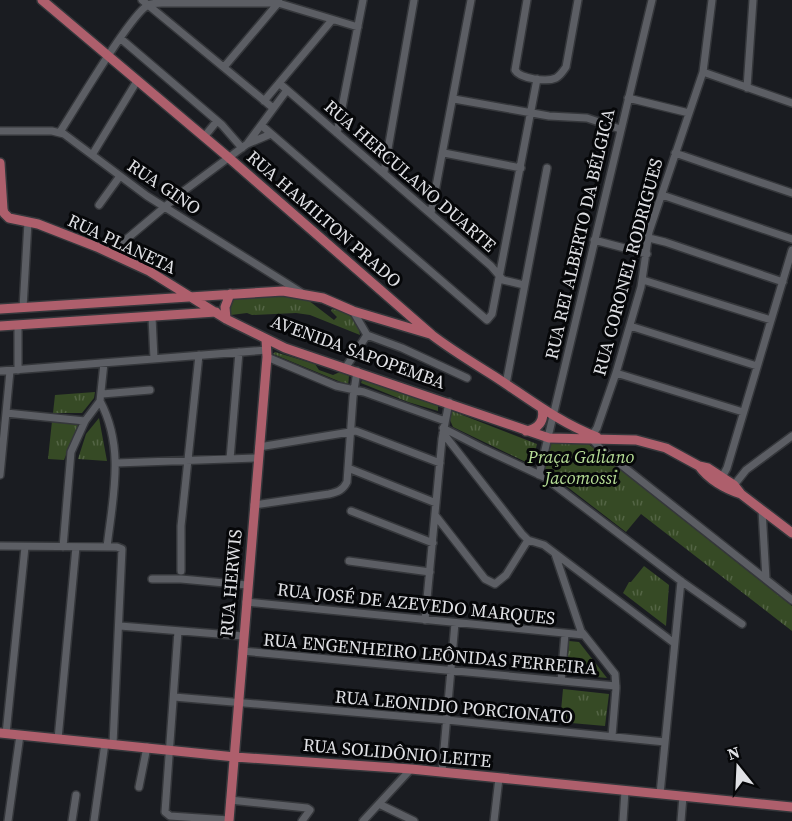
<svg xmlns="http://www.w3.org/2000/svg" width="792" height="821" font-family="'Source Serif 4',serif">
<defs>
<pattern id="grass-tufts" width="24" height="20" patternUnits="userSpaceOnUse" patternTransform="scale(1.5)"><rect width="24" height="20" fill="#364a25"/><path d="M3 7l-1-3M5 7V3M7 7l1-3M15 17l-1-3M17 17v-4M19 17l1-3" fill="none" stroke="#536444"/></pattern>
</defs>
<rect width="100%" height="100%" fill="#1a1c21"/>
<path fill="url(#grass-tufts)" d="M276,294L304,297L334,320L337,317L331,311L332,309L350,312L359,329L360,335L310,315L296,313L252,315L247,313L231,315L228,312L227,304L234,297Z
M275,352L315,364L319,370L333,375L340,372L349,376L348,385L273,354Z
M362,380L438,405V411L408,402L361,383Z
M95,392L94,398L82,413H53L55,395Z
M452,411L537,444L532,465L453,427L450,420Z
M99,418L107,461L78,459L86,434Z
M52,421L76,422L78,425L64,460L48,459Z
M555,441L586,442L792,606V631L641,514L626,532L544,469L551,443Z
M644,566L669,585L666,626L623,593L629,582H631Z
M569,641L579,642L607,678L566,674Z
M563,689L609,694L605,726L560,722Z"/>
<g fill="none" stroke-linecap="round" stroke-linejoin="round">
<defs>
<path id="minor" d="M142,0L273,108
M527,0L515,70C520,79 547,82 556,78C561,75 563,71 566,67L578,0
M120,38L222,125L242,148
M224,67L279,2
M703,72L792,103
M279,83L491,266L503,280L524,285
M747,88L753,0
M628,98L689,113
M454,99L549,116L587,118L620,129
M264,101L332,20
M261,125L487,320L492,314L537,79
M0,131H52L64,134L147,196L302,293
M60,132C75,109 130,15 148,5C152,3 158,3 162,3H278L358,27
M337,133L363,0
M204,137L217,121
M247,144L271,134
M444,153L521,168
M675,153L792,193
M92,155L137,81
M384,172L414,0
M662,195L792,239
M99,205L120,176
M431,213L471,0
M649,238L665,242L783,282
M594,240L647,254
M110,253L185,190L247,144L287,90
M643,280L771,320
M23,308L28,222
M353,311L367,335
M152,317L154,359
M630,326L757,366
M367,335L402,348L467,378
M267,357L336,386L364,392L445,421
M346,367L367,335
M18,370V325
M0,371L267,350
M616,373L743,412
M506,384L547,168
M102,394L150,390
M100,401C125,448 113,496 107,547
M6,413L85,421
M443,428L484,449L544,477L681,581L742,624
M443,433L522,534L528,540L544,545L674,643
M592,435L597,428L616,373L641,287L649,232L703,72L712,0
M592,439L600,448L792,600
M259,447L356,431L440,463
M230,459L239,352
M116,463L258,458
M348,468L436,503
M0,475L10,371
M539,475L652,0
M721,479L727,468L792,250
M731,489L746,470L792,436
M254,505L329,494C338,492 343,490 347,482L353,397L357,371
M762,510L766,579
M351,511L433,543
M435,515L485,579L495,584L506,575L528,540
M0,546L117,547L122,549L113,744
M63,547L71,452L85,421L100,401L104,363
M555,554L581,631L615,674L616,688L612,736
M349,561L430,572
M181,571V526L199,355
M152,579H181L247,585
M246,602L584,635
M425,620L442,439L449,402
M120,626L243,636
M178,631L165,812L170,816L229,820
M242,651L616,686
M561,681L565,634
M174,697L447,720L665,742
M6,734L25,547
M58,739L76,547
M442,772L455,623
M139,787L147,747
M660,794L681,581
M230,800L307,808L310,810L302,821
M379,804L414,821
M8,821L20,735
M72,821L76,795
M94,821L105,743
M363,821L411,769
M494,821L499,778
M623,821L625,791
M681,821L683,796"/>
<path id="major" d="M42,0L228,157L432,335C453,351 475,364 497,378C529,399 560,423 597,437
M0,163L3,209L4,213L9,218L38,224L97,247L149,271L226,319L285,348L549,438L636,440L666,448L699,466L708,468L734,485L741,494L792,533
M0,309L283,291L323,298L353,311L430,334
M226,319L225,307L230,294
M0,326L216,312
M526,431C538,429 545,421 542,409
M699,466C708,479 725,489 741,494
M0,733L235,757L411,769L792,807
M229,821L267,357L266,339"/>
</defs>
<use href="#minor" stroke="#35373b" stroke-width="10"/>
<use href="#major" stroke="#35373b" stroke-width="12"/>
<use href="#minor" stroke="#5c5e64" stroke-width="7"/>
<use href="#major" stroke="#ae5f6c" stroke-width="9"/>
</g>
<g text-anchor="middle" stroke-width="6" stroke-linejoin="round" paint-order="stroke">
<g font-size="18" fill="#e0e1e5" stroke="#060709">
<text transform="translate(410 176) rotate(41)" y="6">RUA HERCULANO DUARTE</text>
<text transform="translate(164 187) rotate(34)" y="6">RUA GINO</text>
<text transform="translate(324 219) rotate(41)" y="6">RUA HAMILTON PRADO</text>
<text transform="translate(580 234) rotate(-77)" y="6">RUA REI ALBERTO DA BÉLGICA</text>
<text transform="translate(122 244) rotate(25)" y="6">RUA PLANETA</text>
<text transform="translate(628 267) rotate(-75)" y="6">RUA CORONEL RODRIGUES</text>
<text transform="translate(358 352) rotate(20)" y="6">AVENIDA SAPOPEMBA</text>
<text transform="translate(231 583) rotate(-85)" y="6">RUA HERWIS</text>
<text transform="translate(416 604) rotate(6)" y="6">RUA JOSÉ DE AZEVEDO MARQUES</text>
<text transform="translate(430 654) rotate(5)" y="6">RUA ENGENHEIRO LEÔNIDAS FERREIRA</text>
<text transform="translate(454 707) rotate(5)" y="6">RUA LEONIDIO PORCIONATO</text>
<text transform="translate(397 753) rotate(5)" y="6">RUA SOLIDÔNIO LEITE</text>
</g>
<g font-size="18" font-style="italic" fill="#b5dc95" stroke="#060709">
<text x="581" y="463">Praça Galiano<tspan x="581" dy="21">Jacomossi</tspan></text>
</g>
</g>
<g transform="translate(738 767) rotate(342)" stroke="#060709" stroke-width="4.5" paint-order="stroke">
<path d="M0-4.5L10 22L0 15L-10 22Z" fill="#e0e1e5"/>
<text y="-9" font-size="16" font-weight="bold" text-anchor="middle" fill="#e0e1e5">N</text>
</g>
</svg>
